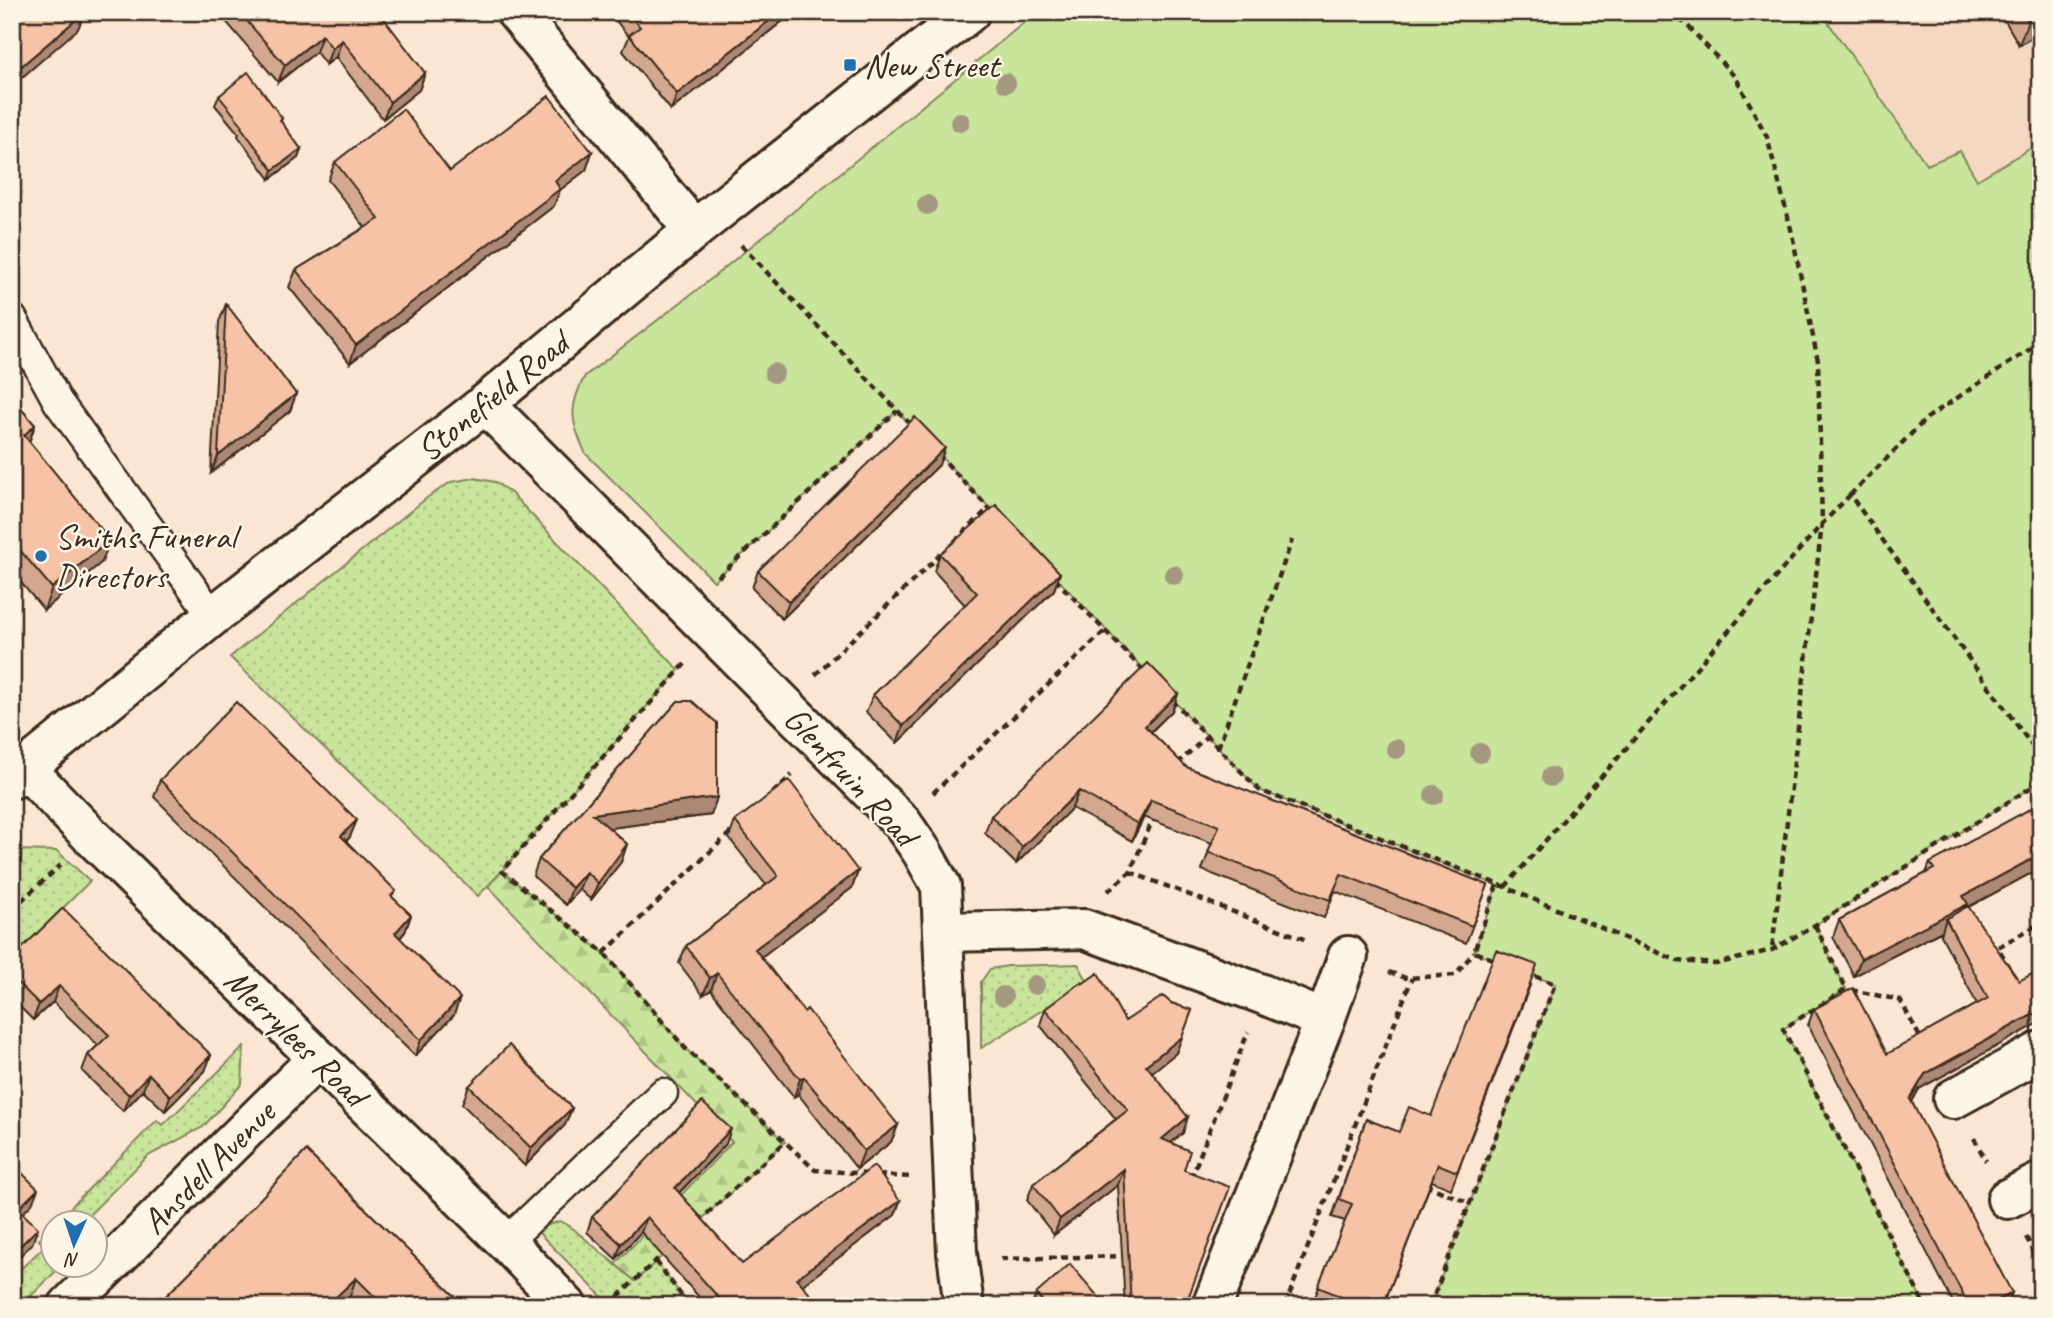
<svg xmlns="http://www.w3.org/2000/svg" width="2053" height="1318" font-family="Caveat,sans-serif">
<defs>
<pattern id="grass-dots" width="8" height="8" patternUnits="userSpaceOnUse" patternTransform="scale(1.75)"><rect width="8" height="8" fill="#c9e49b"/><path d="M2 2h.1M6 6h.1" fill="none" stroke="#aec485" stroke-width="1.8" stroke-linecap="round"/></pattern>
<pattern id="forest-firs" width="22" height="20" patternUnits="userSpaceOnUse" patternTransform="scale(1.75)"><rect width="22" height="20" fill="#c9e49b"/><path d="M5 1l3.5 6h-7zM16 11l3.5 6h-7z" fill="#aec485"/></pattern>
</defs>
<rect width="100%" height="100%" fill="#fae6d2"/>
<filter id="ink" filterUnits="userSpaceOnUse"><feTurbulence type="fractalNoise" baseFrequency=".0143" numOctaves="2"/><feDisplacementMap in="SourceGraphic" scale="14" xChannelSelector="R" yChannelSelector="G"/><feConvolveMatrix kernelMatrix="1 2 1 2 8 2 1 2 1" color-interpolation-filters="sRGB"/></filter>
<g filter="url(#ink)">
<path fill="#f5d8c2" d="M1821,12H2041V142L1977,180L1927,165Z"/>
<path fill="url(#grass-dots)" stroke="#82875c" stroke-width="2" d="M474,478L495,482L511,493L679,670L502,871L478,896L230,657L428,497L451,482Z
M12,850L57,851L90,881L12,959Z
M1078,964L1088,982L981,1048V982L990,969L1008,966Z
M244,1047L242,1084L203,1127L148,1156L81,1223H55L157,1120L163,1125Z
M560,1221L570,1226L635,1281L656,1261L689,1306H611L538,1232L542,1227Z
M52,1226V1266H59L58,1269L21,1306H12V1277L45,1246L39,1240Z"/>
<path fill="url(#forest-firs)" stroke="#82875c" stroke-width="2" d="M502,871L607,956L685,1048L785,1142L635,1281L615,1264L732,1142L488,886Z"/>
<path fill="#c9e49b" stroke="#82875c" stroke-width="2" d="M1037,12H1821L1927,165L1960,151L1977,180L2041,142V781L1815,925L1846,989L1783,1029L1925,1306H1430L1555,984L1474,952L1497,885L1259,790L897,411L714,581L586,454C571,423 568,407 585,376L711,279Z"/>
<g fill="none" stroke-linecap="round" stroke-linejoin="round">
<defs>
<path id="lane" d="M12,318L58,402L213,616
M506,1242L663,1093"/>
<path id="street" d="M516,12L694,230
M485,404L902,823L922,852L941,886L957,1253L964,1306
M25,768L92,837L506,1242L567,1306
M944,932L1084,929L1262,994L1325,1020L1348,956
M1953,1099L2041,1051
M2007,1199L2041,1182
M68,1306L318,1058
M1212,1306L1325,1020"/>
<path id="secondary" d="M12,779L213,616L485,404L694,230L970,12"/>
</defs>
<use href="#lane" stroke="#3b2a1e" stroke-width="33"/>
<use href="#street" stroke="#3b2a1e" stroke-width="44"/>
<use href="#secondary" stroke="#3b2a1e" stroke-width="44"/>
<path stroke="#3b2a1e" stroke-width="4.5" stroke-dasharray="7 5" stroke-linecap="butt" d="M1669,12L1686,24L1736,78L1767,137L1791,229L1818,361L1822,524L1772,949
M741,245L913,427
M938,454L994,514
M1850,495L1927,418L2041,342
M954,542L989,508
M718,577L897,411
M1055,579L1144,671
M685,664L502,871L604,953L685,1048L815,1170L869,1174
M815,675L943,552
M1172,700L1259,790L1505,887L1678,961L1716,964L1772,950L1815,925L2041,781
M1218,748L1292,540
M1177,764L1207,736
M773,793L792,775
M933,793L1105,631
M1130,872L1309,941
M1497,885L1474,952L1498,961
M1505,887L1822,524L1850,495L2041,758
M1108,891L1130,872L1154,817
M12,909L61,865
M1815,925L1846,989L1783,1029L1925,1306
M604,953L733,830
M2009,968L1998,947L2041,923
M1389,972L1406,978L1455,975L1474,952
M1851,990L1900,1000L1922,1041
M1974,1138L1986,1161
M878,1175L911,1177
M1191,1178L1248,1032
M1425,1185L1470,1203
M698,1222L785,1142
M2026,1237L2041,1264
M1001,1259L1125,1256
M656,1261L689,1306
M609,1305L666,1251
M1285,1306L1412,978
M1430,1306L1555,984L1529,974
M2023,1306L2041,1283"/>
<use href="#lane" stroke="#fcf5e5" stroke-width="28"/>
<use href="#street" stroke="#fcf5e5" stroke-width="38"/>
<use href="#secondary" stroke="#fcf5e5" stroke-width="38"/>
</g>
<g fill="#a49880">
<circle cx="1006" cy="83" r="10"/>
<circle cx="960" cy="122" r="10"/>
<circle cx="927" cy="205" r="10"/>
<circle cx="774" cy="373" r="10"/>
<circle cx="1174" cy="575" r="10"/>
<circle cx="1396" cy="749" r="10"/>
<circle cx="1480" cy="753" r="10"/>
<circle cx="1551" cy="777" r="10"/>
<circle cx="1434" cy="795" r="10"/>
<circle cx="1035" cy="985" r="10"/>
<circle cx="1003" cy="996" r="10"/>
</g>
<path fill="#d4a88f" stroke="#3b2a1e" stroke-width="2" d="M218,12H389L387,16L384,19L425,73L419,90L383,119L336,57L326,65L316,52L278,82Z
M609,12H794L671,110L623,51L629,37Z
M2000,12H2041L2019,45Z
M219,96L282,118L281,122L301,149L298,158L270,179L238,136L239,134L215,105Z
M592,152L586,170L560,190L554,206L350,363L289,287L296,270L365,227L328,180L335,162L450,171Z
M226,304L296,394L290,411L211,473L219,322Z
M12,398L35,425L29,442L110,540L102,562L44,610L12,572Z
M939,465L782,619L752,588L758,571Z
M940,554L1060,573L1054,590L897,743L866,712L873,695L965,605L934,571Z
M1178,694L1172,711L1151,732L1186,767L1488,885L1466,943L1335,891L1324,918L1202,870L1212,843L1144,817L1132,841L1072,808L1016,864L985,833L991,816Z
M678,701L717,797L711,815L609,828L627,844L621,862L591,900L579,889L566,905L533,876L539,859Z
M160,780L350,837L346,841L393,898L411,915L405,932L400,938L454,1015L415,1056L154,797Z
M735,821L858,871L852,888L761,957L804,1012L898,1125L891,1142L857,1169L798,1094L794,1097L711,990L703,995L679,963L686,946L766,885L729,838Z
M1930,863L2041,868L1968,907L2019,981L1919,1089L1912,1102L2007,1306H1955L1808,1025L1814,1009L1887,1054L1977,1004L1941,935L1942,931L1854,976L1833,937L1839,920L1926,873Z
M12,958L211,1055L205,1071L165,1111L143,1090L123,1111L82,1071L88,1055L98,1045L53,1002L33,1020L12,999Z
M1531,983L1451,1189L1432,1181L1383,1306H1315L1312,1305L1345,1221L1332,1217L1366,1119L1399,1132L1431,1116Z
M1171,1003L1192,1010L1176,1053L1152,1072L1183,1133L1171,1143L1184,1170L1186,1306H1125L1118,1185L1054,1235L1027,1200L1033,1184L1116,1119L1040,1025L1045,1009L1125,1021Z
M469,1086L572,1108L565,1125L525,1166L462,1104Z
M726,1144L679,1193L742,1264L900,1201L895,1215L802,1285L819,1306H707L641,1232L616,1259L587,1232L592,1217Z
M306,1151L465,1306H355L349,1299L342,1306H156L193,1269Z
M1036,1294L1106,1306H1032Z"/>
<path fill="#ac8874" stroke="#3b2a1e" stroke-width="2" d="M85,12L78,29L12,86V74Z
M378,12H389L387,16L372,28Z
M780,12H794L671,110L677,94Z
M2041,13V33L2019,45L2028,21Z
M322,35L316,52L278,82L285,65Z
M342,40L336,57L326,65L332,48Z
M425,73L419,90L383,119L390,102Z
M301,149L298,158L270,179L273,170Z
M592,152L586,170L560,190L554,206L350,363L356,345L555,181Z
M296,394L290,411L211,473L218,456Z
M35,425L27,448L24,435Z
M945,448L939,465L782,619L789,602Z
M110,540L102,562L44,610L52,588Z
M1060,573L1054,590L897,743L903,726Z
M1178,694L1172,711L1139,743L1145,726Z
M1079,791L1072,808L1016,864L1022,847Z
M717,797L711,815L587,831L593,814Z
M1151,800L1144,817L1132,841L1138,824Z
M357,820L350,837L335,853L341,836Z
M627,844L621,862L591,900L598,883Z
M2041,854V868L1946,919L1942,931L1854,976L1861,959L1963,896Z
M858,871L852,888L748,967L755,949Z
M586,872L579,889L566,905L572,888Z
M411,915L405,932L389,950L395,933Z
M717,973L711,990L703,995L710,978Z
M59,986L53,1002L33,1020L39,1004Z
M460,998L454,1015L415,1056L421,1040Z
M2041,1010V1022L1919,1089L1905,1114L1910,1099L1925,1074Z
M1182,1037L1176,1053L1141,1081L1146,1065Z
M211,1055L205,1071L165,1111L170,1096Z
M149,1074L143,1090L123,1111L129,1095Z
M804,1077L798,1094L794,1097L800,1079Z
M572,1108L565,1125L525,1166L531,1148Z
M1188,1117L1183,1133L1156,1155L1162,1139Z
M898,1125L891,1142L857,1169L864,1151Z
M731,1129L726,1144L669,1203L675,1188Z
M1124,1169L1118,1185L1054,1235L1060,1219Z
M38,1189L32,1204L12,1224L18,1209Z
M900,1201L895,1215L792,1293L797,1278Z
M647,1217L641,1232L616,1259L621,1244Z
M38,1228L32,1244L12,1264V1254Z
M356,1278L349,1299L342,1306H331L334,1299Z
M2012,1293L2007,1306H1987Z
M331,1297L328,1306H322Z"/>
<path fill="#f6c3a6" stroke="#3b2a1e" stroke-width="2" d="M12,12H85L12,74Z
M239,12H379L425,73L390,102L342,40L332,48L322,35L285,65Z
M628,12H780L677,94L629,35L640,27Z
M2023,12H2041V13L2028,21Z
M248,72L282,118L280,120L301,149L273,170L241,127L243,126L219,96Z
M549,96L592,152L555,181L560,189L356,345L296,270L379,219L335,162L403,109L450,171Z
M226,304L296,394L218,456Z
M12,398L35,425L24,435L110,540L52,588L14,543L12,545Z
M915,417L945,448L789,602L758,571Z
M996,505L1060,573L903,726L873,695L977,593L940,554Z
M1148,663L1178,694L1145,726L1186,767L1488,885L1472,926L1341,874L1330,900L1208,852L1219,826L1151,800L1138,824L1079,791L1022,847L991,816Z
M678,701H692L717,723V797L593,814L627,844L598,883L586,872L572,888L539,859Z
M236,702L357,820L341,836L396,891L391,896L411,915L395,933L460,998L421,1040L160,780Z
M789,780L858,871L755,949L804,1012L807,1009L898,1125L864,1151L804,1077L800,1079L717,973L710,978L686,946L778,876L735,821Z
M2041,803V854L1963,896L1968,904L1861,959L1839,920L1934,869L1930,863Z
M1968,906L2019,981L2032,974L2041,989V1010L1925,1074L1910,1099L2012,1293L1987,1306H1969L1814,1009L1853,988L1887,1054L1988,998L1946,919Z
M63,908L211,1055L170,1096L149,1074L129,1095L88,1055L109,1035L59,986L39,1004L12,977V958Z
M1496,950L1537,965L1457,1172L1438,1164L1383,1306H1336L1340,1296L1318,1287L1352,1204L1339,1199L1366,1119L1399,1132L1409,1107L1431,1116Z
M1098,973L1125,1021L1163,996L1171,1003L1192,1010L1182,1037L1146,1065L1188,1117L1162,1139L1190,1151L1184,1170L1230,1187L1185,1306H1131L1124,1169L1060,1219L1033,1184L1128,1110L1045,1009L1081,982L1082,984Z
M509,1045L572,1108L531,1148L469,1086Z
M702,1102L731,1129L675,1188L742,1264L874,1166L900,1201L797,1278L819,1306H726L647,1217L621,1244L592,1217Z
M306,1151L465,1306H384L356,1278L334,1299L331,1297L322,1306H156L193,1269Z
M12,1163L38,1189L18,1209L38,1228L12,1254Z
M1070,1264L1106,1306H1047L1036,1294Z"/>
</g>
<g fill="#1f6fb2" stroke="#fcf5e5" stroke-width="2.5">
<rect x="843" y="58" width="14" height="14" rx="3.5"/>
<circle cx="41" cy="556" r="7"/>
</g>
<g text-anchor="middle" stroke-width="5" stroke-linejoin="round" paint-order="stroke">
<g font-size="35" fill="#3b2a1e" stroke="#fcf5e5" text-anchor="start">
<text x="864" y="77">New Street</text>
<text x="55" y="548">Smiths Funeral<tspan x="55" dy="40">Directors</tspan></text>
</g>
<g font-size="35" fill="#3b2a1e" stroke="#fcf5e5">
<text transform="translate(492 396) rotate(-39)" y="12">Stonefield Road</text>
<text transform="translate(851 776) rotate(47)" y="12">Glenfruin Road</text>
<text transform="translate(296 1037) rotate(44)" y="12">Merrylees Road</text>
<text transform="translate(208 1167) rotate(-45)" y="12">Ansdell Avenue</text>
</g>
</g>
<rect width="2053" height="1318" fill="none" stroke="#fcf5e5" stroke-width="42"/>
<rect x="21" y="21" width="2011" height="1276" fill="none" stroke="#3b2a1e" stroke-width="2.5" filter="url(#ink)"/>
<g transform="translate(74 1244) rotate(183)"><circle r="33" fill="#fcf5e5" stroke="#afa495" stroke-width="2"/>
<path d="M0-5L12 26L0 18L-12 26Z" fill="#1f6fb2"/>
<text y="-10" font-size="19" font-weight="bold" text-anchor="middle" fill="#3b2a1e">N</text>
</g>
</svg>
